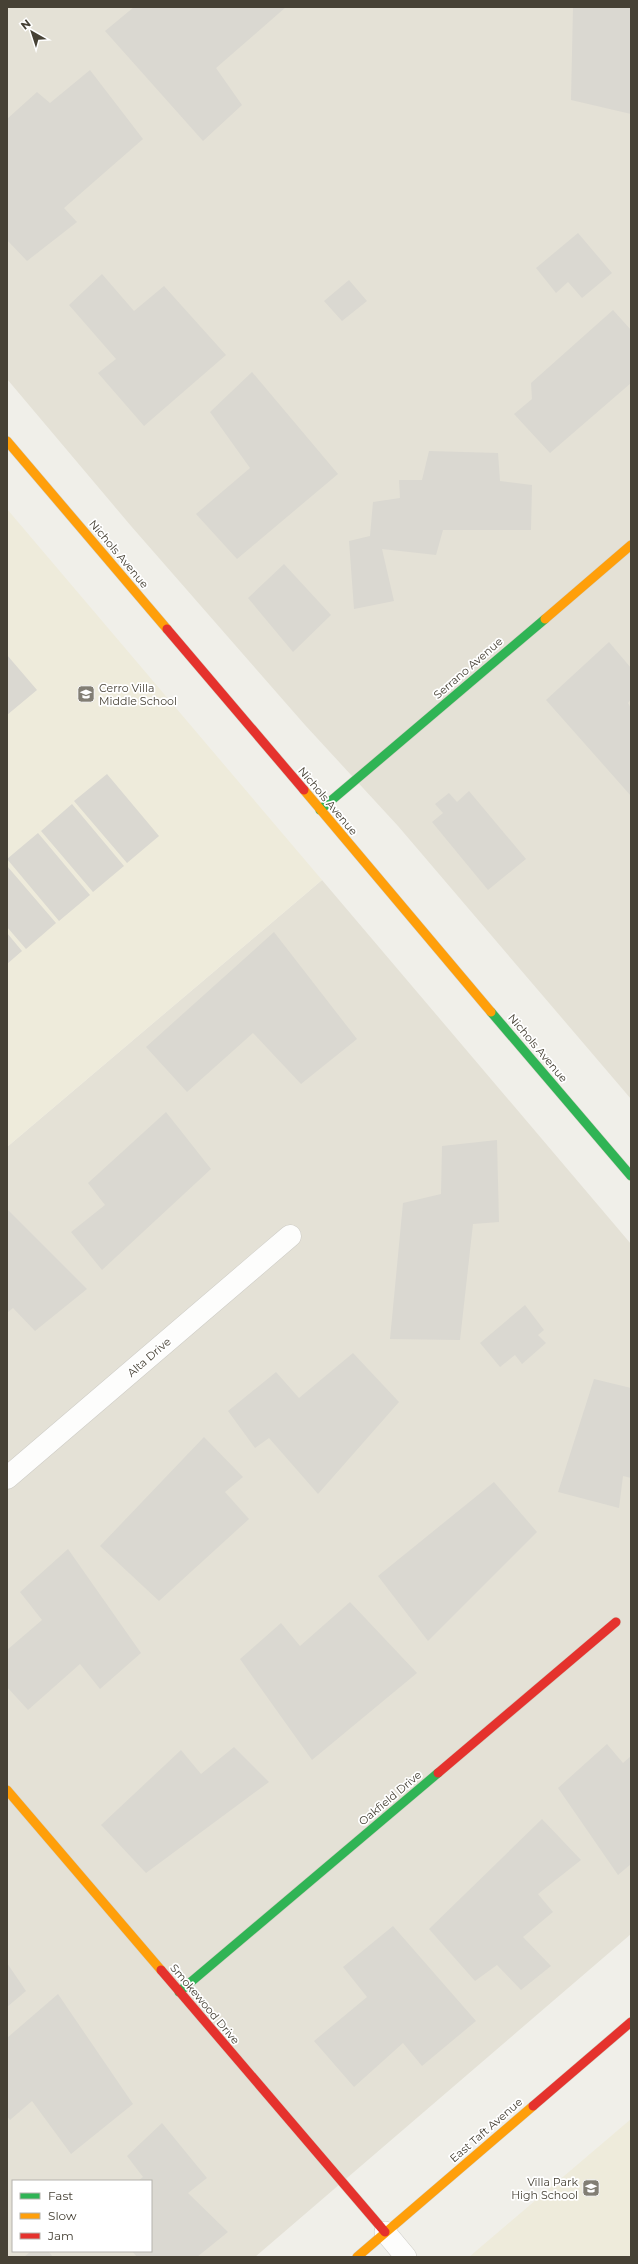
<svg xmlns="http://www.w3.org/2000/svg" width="638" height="2264" font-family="Montserrat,sans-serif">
<rect width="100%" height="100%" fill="#f0efe9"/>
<path fill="#e4e1d6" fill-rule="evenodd" d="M7,7H631V1099L398,826L305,725L131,526L7,379Z
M322,880L631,1244V1934L255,2257H7V1147ZM13,2181H151V2251H13Z"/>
<path fill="#eeebdb" d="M7,509L322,880L7,1147Z
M631,2119V2257H469Z"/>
<path fill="#dad8d1" d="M134,7H286L216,68L242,105L203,141L105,31Z
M573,7H631V114L571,100Z
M90,70L143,139L64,208L77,222L27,261L7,240V119L37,92L50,103Z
M578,233L612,273L582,298L568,282L556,293L536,268Z
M102,274L134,311L164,286L226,355L144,426L98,373L116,359L69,305Z
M349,280L367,301L342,321L324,301Z
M613,310L631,330V383L550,453L514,414L532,399L531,383Z
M252,372L338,474L237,559L196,514L250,468L210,412Z
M429,451L498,453L500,481L532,485L531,530H443L436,555L382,549L394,601L354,609L349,541L370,536L373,502L400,498L399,480H422Z
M284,564L331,615L293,652L248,598Z
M609,642L631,668V699L628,703L631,708V796L546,700Z
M7,655L37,690L7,715Z
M107,774L159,836L127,863L74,801Z
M469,791L526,859L488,890L432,822L443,813L435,804L449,793L457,802Z
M72,804L124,866L93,892L41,831Z
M38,833L90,895L59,921L7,859Z
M7,866L56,923L26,949L7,927Z
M274,932L357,1039L301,1084L253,1033L187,1092L146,1047Z
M7,933L22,951L7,964Z
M166,1112L211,1169L102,1270L71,1232L105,1205L88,1183Z
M497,1140L499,1222L473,1224L460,1340L390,1339L403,1203L441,1194L442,1146Z
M7,1209L87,1289L35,1331L13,1308L7,1313Z
M525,1305L544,1330L538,1335L546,1343L522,1364L515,1355L500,1367L480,1343Z
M353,1353L399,1402L318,1494L269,1438L255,1448L228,1411L276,1372L299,1398Z
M594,1379L631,1388V1478L623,1476L619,1508L558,1492Z
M204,1437L243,1477L225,1492L249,1519L159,1601L100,1546Z
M494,1482L537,1532L428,1641L378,1576Z
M68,1549L141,1653L100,1689L80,1664L28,1710L7,1687V1650L42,1620L20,1592Z
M350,1602L417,1673L312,1760L240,1659L281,1623L300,1646Z
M607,1744L623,1763L631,1756V1864L618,1875L558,1788Z
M234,1747L269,1782L146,1873L101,1825L181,1750L201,1774Z
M542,1819L581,1860L538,1894L553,1912L523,1937L551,1966L521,1990L497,1965L475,1981L429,1929Z
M393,1926L476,2021L422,2066L403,2043L354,2087L314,2041L367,1997L343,1967Z
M7,1963L26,1991L7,2007Z
M58,1994L133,2104L71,2154L32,2101L10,2120L7,2116V2038Z
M162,2123L207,2178L188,2193L228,2232L197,2257H137L132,2251H151V2181H138L143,2177L127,2156Z
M31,2251H48L53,2257H24Z"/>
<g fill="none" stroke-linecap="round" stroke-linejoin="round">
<defs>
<path id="lane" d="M385,2232L406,2257"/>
<path id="street" d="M7,1478L290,1236"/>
<path id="fast" d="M320,810L545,619
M491,1012L631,1176
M179,1992L438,1773"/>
<path id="slow" d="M7,441L167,629
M545,619L631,545
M304,790L491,1012
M7,1790L161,1970
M357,2257L533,2106"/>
<path id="jam" d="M167,629L304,790
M438,1773L616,1622
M161,1970L385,2232
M533,2106L631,2022"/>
</defs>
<use href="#lane" stroke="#ceccc6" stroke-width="22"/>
<use href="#street" stroke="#ceccc6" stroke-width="23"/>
<use href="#fast" stroke="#d0cdc0" stroke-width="10"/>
<use href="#slow" stroke="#d0cdc0" stroke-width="10"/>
<use href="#jam" stroke="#d0cdc0" stroke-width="10"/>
<use href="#lane" stroke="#fdfdfc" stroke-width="21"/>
<use href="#street" stroke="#fdfdfc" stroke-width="22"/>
<use href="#fast" stroke="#30b455" stroke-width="9"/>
<use href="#slow" stroke="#ff9f0a" stroke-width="9"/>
<use href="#jam" stroke="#e5322d" stroke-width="9"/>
</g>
<defs>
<symbol id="school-square" viewBox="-11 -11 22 22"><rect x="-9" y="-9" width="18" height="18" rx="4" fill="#827e74" stroke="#fff"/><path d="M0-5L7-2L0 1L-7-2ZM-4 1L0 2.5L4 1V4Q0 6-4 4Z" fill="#fff"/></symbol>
</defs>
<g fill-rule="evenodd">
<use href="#school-square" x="76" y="684" width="20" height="20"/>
<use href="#school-square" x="581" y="2178" width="20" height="20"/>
</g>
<g text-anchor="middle" stroke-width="3.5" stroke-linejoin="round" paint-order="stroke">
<g font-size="11" fill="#464135" stroke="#fff">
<text transform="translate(119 554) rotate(50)" y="4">Nichols Avenue</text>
<text transform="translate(468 668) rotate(-41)" y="4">Serrano Avenue</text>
<text transform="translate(328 801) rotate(50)" y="4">Nichols Avenue</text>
<text transform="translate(538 1048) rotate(50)" y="4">Nichols Avenue</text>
<text transform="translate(149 1357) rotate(-41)" y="4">Alta Drive</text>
<text transform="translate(390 1798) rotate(-40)" y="4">Oakfield Drive</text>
<text transform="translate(205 2004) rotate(50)" y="4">Smokewood Drive</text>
<text transform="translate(486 2130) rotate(-41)" y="4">East Taft Avenue</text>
</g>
<g font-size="11" fill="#464135" stroke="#fff" text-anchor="start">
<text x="99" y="692">Cerro Villa<tspan x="99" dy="13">Middle School</tspan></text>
<text x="578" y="2186" text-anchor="end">Villa Park<tspan x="578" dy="13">High School</tspan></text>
</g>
</g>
<rect width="638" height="2264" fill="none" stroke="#464135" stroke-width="16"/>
<rect x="12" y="2180" width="140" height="72" fill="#ffffff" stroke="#b5b3ae"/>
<rect x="20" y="2193" width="20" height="6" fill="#30b455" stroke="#b5b3ae"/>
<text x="48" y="2200" font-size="12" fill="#464135">Fast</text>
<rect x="20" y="2213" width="20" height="6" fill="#ff9f0a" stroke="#b5b3ae"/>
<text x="48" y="2220" font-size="12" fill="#464135">Slow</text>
<rect x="20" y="2233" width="20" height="6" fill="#e5322d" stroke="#b5b3ae"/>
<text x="48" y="2240" font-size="12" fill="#464135">Jam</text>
<g transform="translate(32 32) rotate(321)" stroke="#ffffff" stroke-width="3" paint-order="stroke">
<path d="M0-3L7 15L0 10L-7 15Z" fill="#464135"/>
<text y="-6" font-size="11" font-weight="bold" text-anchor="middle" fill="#464135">N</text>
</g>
</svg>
